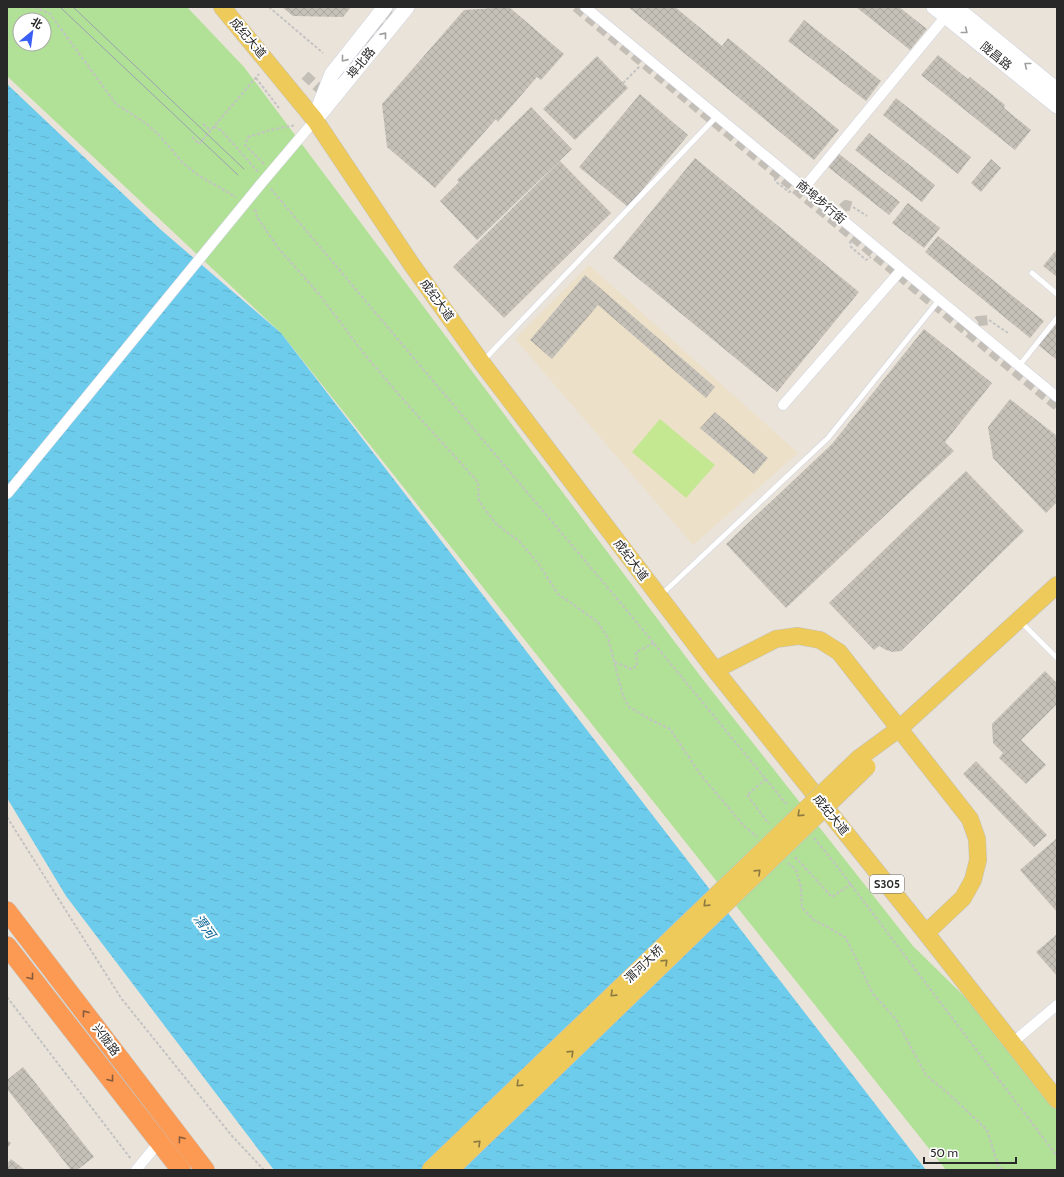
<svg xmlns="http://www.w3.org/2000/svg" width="1064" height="1177" font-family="Cabin,'Noto Sans SC',sans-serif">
<defs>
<pattern id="water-ripples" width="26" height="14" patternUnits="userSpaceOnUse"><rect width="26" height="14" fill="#6dccec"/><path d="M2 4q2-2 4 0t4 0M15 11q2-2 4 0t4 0" fill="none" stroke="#5eafca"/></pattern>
<pattern id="building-cross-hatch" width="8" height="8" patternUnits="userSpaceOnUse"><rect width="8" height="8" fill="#c5c1b8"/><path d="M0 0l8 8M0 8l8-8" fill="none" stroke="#a9a69e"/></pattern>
</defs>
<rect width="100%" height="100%" fill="#eae3d9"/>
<path fill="#ece0c9" d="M589,265L798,453L693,545L515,339Z"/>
<path fill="#b0e196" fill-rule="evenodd" d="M7,7H187L244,67L701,677L913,946L1012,1043L1057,1098V1170H946L281,333L7,76ZM20,20H44V44H20Z"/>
<path fill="#c4e892" d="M660,419L715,465L686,498L632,452Z"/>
<path fill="url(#water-ripples)" d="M7,84L160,229L281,333L926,1170H274L66,896L7,798Z"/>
<path fill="url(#building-cross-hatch)" d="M282,7H351L343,17L293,16Z
M509,7L564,54L541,80L537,77L498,122L496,119L435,188L387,147L382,104L464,10Z
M628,7H675L722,46L728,38L839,130L814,160Z
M856,7H899L927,29L910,50Z
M804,20L881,81L866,101L788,41Z
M938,55L968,79L970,77L1005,105L1004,108L1031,130L1015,150L921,75Z
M597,56L628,88L575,140L543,109Z
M640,94L688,135L628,207L579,167Z
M896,98L971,157L958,174L883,115Z
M531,107L572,149L477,240L440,201L459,182L457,180Z
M869,133L935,185L922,202L855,150Z
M838,153L900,202L889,215L828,167Z
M695,158L859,292L777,392L613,258Z
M991,159L1001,168L981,192L971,183Z
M560,161L611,213L504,318L453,267Z
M908,203L940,228L924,248L892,223Z
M938,236L1044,321L1030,338L925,252Z
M1057,249V277L1043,266Z
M585,275L715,387L706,398L598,305L552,359L530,340Z
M1057,322V360L1038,345Z
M924,329L992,383L945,442L954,451L786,608L726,544L832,444Z
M1010,399L1057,436V502L1046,513L993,458L988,427Z
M715,412L768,458L754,474L700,428Z
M966,471L1024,531L901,651L893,652L886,650L879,646L874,650L829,603Z
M1045,671L1057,683V704L1021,740L1046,765L1026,784L999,758L1003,753L993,743L992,724Z
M976,761L1047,835L1034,847L963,774Z
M1057,838V912L1020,870Z
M1057,934V976L1036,952Z
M23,1067L94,1157L77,1170H71L7,1089V1080Z
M7,1140L11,1143L7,1149Z
M11,1159L25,1170H7V1164Z"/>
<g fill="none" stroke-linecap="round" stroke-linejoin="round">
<path stroke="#c3beb6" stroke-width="10" stroke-dasharray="10 5" stroke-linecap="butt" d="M576,7L1057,406
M305,75L325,94L328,90
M338,77L396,8
M832,219L846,205L853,207
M966,331L978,321L989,320"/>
<defs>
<path id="lane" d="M1032,273L1057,294
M483,361L717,116
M1019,366L1057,318
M661,595L828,438L939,300
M1021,622L1057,658"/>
<path id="street" d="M585,7L1057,397
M260,185L315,120
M804,188L946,16
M783,405L902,269
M1012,1043L1057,1005
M136,1170L160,1141"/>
<path id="secondary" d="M934,7L1057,106
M955,7L1057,90
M319,107L332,74L385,7
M315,120L407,7"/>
<path id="primary" d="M222,7L315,120L412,265L482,363L715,670L926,933L1057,1100
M715,670L776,639L798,636L820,640L839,652L970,819L977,839L978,860L973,880L963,898L926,933
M859,758L900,728L1057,585"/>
<path id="highway" d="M7,911L205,1170
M7,946L181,1170"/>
</defs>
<use href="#lane" stroke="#cfd2e1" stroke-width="6"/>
<use href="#street" stroke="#cfd2e1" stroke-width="11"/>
<use href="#secondary" stroke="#cfd2e1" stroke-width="16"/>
<use href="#primary" stroke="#c3c3c3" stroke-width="18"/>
<use href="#highway" stroke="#c3c3c3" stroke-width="20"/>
<path stroke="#c3c3c3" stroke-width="2" stroke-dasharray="3 2" stroke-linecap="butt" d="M35,7L50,14L116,104L147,124L159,135L183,163L198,175L236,197
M269,7L323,53
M256,78L279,108
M623,83L640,66
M203,124L211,131
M214,127L221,130L258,172
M192,137L199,144L259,74
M264,164L245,145L248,137L270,130L296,125
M775,178V181L789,192L791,191
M271,189L619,601L788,806
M853,207L867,216
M254,210L256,211L257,217L279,249L319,294L365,355L407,404L478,482L479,501L496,524L519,541L538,563L558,594L598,622L608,638L623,696L629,707L653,721L670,729L700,774L744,826L757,837
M850,241L851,247L866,260L871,257
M989,320L1008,333
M615,662L631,669L637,666L636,652L654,643
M766,779L747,795L769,824
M7,817L121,998L232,1136L264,1170
M814,838L833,861L1057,1156
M795,857L832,897L851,884
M788,863L796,870L801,887L802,908L815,921L828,927L846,938L873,994L895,1018L926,1075L949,1094L987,1130L998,1165L1003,1170
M7,997L131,1159"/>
<use href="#lane" stroke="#fff" stroke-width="5"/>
<use href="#street" stroke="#fff" stroke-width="10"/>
<use href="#secondary" stroke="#fff" stroke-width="15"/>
<use href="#primary" stroke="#eeca5b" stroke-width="17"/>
<use href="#highway" stroke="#fc9a53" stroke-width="19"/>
<path stroke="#9da0b2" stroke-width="1" d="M60,7L238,175
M73,7L244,169"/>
<defs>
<path id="street-bridge" d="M7,494L260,185"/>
<path id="primary-bridge" d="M430,1170L859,758
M450,1170L867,767"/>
</defs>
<use href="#street-bridge" stroke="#cfd2e1" stroke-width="11" stroke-linecap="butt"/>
<use href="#primary-bridge" stroke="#c3c3c3" stroke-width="18" stroke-linecap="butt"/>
<use href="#street-bridge" stroke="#fff" stroke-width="10"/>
<use href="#primary-bridge" stroke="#eeca5b" stroke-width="17"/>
</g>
<defs><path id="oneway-chevron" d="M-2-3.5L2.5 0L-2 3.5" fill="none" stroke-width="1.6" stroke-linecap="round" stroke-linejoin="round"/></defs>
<g stroke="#9e9e9e">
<use href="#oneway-chevron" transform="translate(965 31) rotate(39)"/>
<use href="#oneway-chevron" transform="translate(384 35) rotate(-51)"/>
<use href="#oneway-chevron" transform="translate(344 59) rotate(129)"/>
<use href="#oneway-chevron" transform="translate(1027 65) rotate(-141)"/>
</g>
<g stroke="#8b7942">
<use href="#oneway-chevron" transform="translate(800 814) rotate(136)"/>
<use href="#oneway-chevron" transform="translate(758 872) rotate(-44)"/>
<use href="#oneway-chevron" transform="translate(706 904) rotate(136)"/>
<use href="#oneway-chevron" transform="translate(665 962) rotate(-44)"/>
<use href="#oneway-chevron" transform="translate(613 994) rotate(136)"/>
<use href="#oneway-chevron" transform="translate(571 1053) rotate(-44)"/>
<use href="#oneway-chevron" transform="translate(519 1084) rotate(136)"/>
<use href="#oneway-chevron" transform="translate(478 1143) rotate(-44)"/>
</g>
<g stroke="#875b3b">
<use href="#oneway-chevron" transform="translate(31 977) rotate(52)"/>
<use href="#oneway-chevron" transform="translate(85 1013) rotate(-127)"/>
<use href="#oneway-chevron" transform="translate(111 1079) rotate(52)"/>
<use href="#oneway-chevron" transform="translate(181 1139) rotate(-127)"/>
</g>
<g text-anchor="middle" stroke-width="4" stroke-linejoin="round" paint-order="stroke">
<rect fill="#fff" stroke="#686868" stroke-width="1" x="870" y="875" width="34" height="18" rx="3"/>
<g font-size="11" font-weight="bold" fill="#282828">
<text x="887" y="888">S305</text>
</g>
<g font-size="12" fill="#282828" stroke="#fff">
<text transform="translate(248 38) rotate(50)" y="4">成纪大道</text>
<text transform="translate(996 56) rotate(39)" y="4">陇昌路</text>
<text transform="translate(361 63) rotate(-51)" y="4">埠北路</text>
<text transform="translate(821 202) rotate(40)" y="4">商埠步行街</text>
<text transform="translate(437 300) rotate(54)" y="4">成纪大道</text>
<text transform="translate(631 560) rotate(53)" y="4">成纪大道</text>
<text transform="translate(831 815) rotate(51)" y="4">成纪大道</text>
<text transform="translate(644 964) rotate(-44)" y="4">渭河大桥</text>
<text transform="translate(106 1040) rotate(53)" y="4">兴陇路</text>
</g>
<g font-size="13" font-style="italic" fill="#0f6895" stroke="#fff">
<text transform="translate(205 926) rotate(54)" y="5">渭河</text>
</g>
</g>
<rect width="1064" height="1177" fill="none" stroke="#282828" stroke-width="16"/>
<g transform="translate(32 32) rotate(29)"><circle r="19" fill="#ffffff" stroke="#a9a9a9"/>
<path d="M0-3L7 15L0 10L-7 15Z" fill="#3a5ff7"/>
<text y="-6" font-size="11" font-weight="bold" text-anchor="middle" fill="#282828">北</text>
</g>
<path d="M924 1157v6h92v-6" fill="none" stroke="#282828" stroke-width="2"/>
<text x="930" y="1157" font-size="12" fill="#282828" stroke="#ffffff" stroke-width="3" paint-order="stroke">50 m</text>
</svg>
